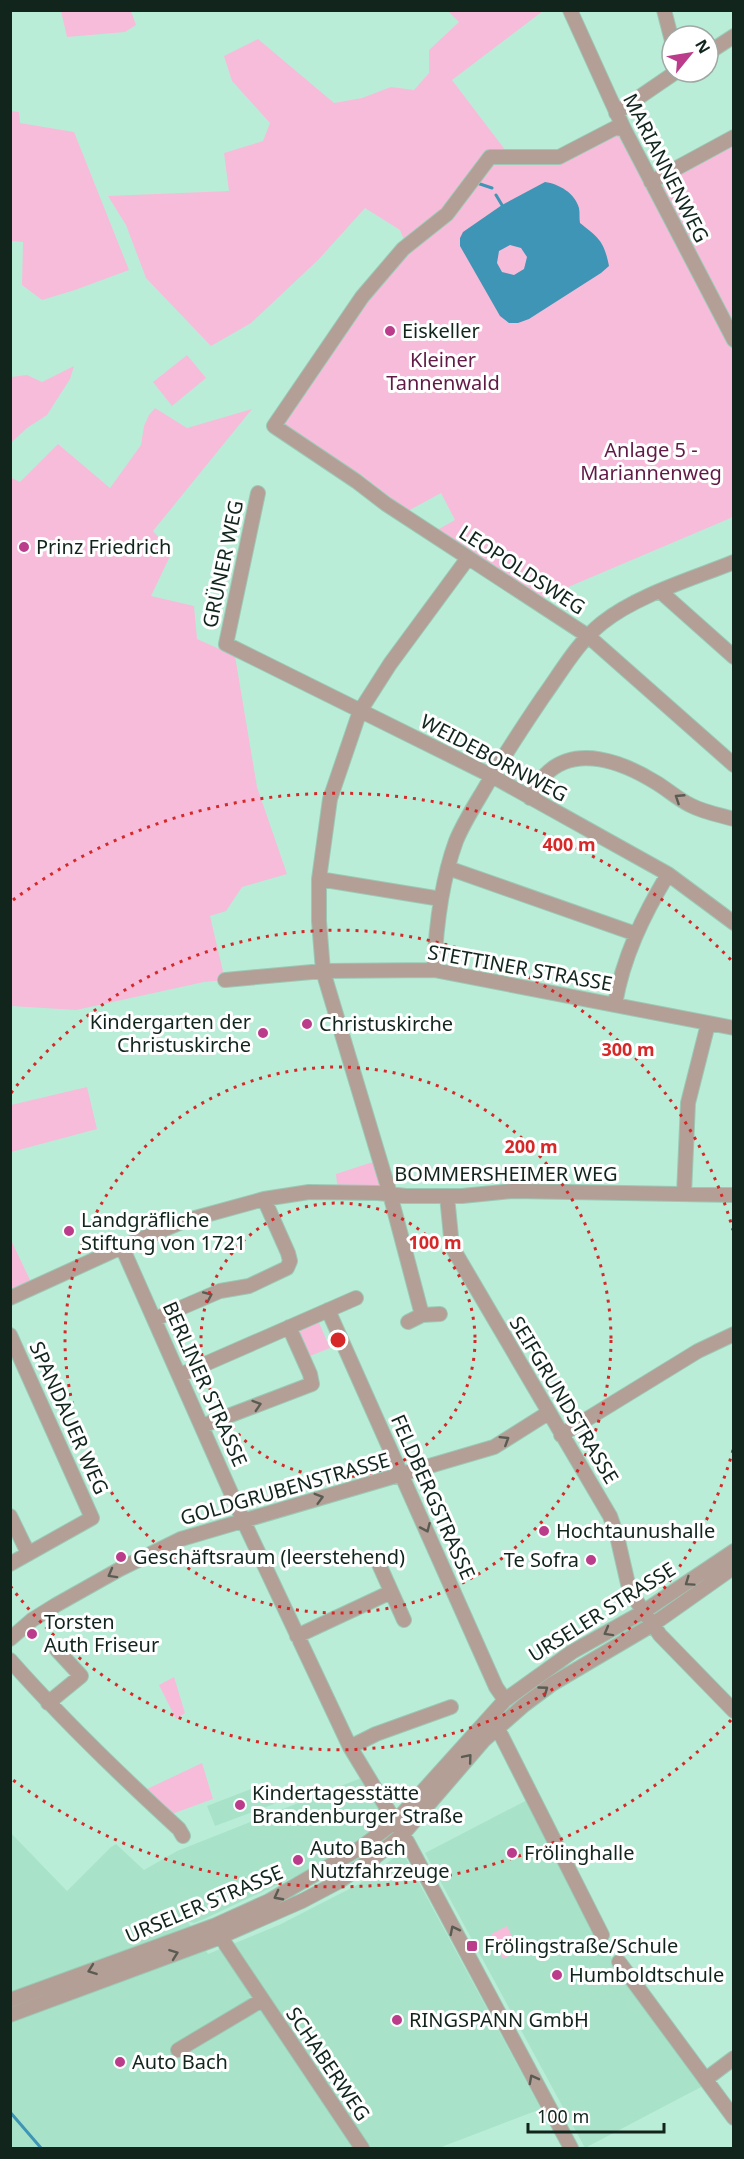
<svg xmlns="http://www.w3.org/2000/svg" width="744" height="2159" font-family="'Noto Sans',sans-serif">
<rect width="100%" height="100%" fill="#baedd7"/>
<path fill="#a8e3c9" d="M361,1778L381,1813V1817L379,1823L373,1828L350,1845L294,1877L204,1919L194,1923L188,1922L208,1954L279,1925L359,1884L399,1854L403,1853L541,2109L439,2148H11L10,1832L67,1891L111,1847L116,1844L144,1870L177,1851Z
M266,1783L274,1804L215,1826L207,1806Z
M529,1799L612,1959L703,2086L585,2148L425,1853Z"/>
<path fill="#f7bcda" d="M61,11H131L136,25L125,32L67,37Z
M448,11H543L452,80L509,155L491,159L560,160L615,130L733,340V517L540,599L437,530L455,520L441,493L408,511L360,474L277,424L407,247L400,230L365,208L319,259L251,323L211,346L146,278L126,225L108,196L229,191L224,153L263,141L270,123L232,81L224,56L258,39L334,103L362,98L391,87L414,90L429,73V50L459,22Z
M11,111L19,112L20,123L74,132L129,270L75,290L42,300L22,285L23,242L11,241Z
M733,142V326L661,189L664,180Z
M187,355L206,378L172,406L153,382Z
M74,366L70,379L47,415L27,428L11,443V377L27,375L42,382Z
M155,408L187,428L252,409L153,531L172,552L151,596L194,606L197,639L235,656L257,787L287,874L242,887L226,911L210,916L225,980L204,982L76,1010L11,1006L10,477L20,482L58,444L110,488L141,445L144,426L149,415Z
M87,1087L97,1129L11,1152V1105Z
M379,1160L390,1194L338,1193L336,1174Z
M10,1238L31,1282L11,1290H10Z
M317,1318L330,1348L305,1358L296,1335L299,1326Z
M174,1677L185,1713L176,1719L159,1685Z
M202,1763L213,1799L172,1814L145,1790Z
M507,1926L519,1951L503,1959L491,1934Z"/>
<path fill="#3f95b5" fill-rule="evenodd" d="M545,182C559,184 575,193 579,208C580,213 579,218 580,223C599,238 604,241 609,266L601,273L529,319L518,323H509L500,316L460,246V238L463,232L502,205ZM510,245L521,248L527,257L524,269L514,275L502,272L497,263L499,251Z"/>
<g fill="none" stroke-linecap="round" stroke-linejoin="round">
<path stroke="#3f95b5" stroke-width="3" d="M477,183L492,188
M496,195L502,205
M10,2112L41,2148"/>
<defs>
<path id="minor" d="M570,10L624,129L734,340
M664,10L672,41
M708,53L734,36
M616,113L673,74
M624,129L615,128L559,157H490L447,214L403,249L362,297L274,426L356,481L386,504L588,636L734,765
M651,182L734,137
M258,493L226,644L492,776L668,874L734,923
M661,592L734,657
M530,798C535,790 539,782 545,775C576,743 624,763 655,782C667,789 678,799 690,805C703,812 719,815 734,819
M448,868L636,934
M319,879L441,899
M434,970C436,926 441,882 456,841C463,824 473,808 482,793C501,760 522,728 543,697C561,672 578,642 602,623C637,595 692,579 734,562
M225,980L323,971L434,970L734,1028
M615,1004C623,957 643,916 668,874
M684,1194L688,1103L708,1024
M447,1196L452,1247L610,1516L617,1536L628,1584L633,1596L660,1635L734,1711
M122,1247L243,1520L350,1747L408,1843L571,2148
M10,1298L122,1247L184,1221L264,1199L309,1192L378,1193L406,1196H462L513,1191L734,1195
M328,1310L496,1687L505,1700
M440,1314L422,1315L390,1194L323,971L319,921V879L330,799L360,711L390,664L468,558
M155,1319L220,1291L249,1286L287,1268L290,1261L288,1253L264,1199
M408,1322L422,1315
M10,1335L92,1518L10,1564
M180,1375L356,1298
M202,1426L312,1384L310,1374L289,1327
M561,1435L698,1351L734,1334
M10,1516L28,1553
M378,1562L404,1620
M297,1636L391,1592
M10,1639L32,1620L56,1605L120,1569L181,1539L494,1447L548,1413
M10,1660C63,1720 120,1775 179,1829L183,1836
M48,1703L81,1676L57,1650
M493,1719L602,1935
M350,1747L376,1734L451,1707
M218,1929L226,1945L362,2148
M619,1962L734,2118
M10,2000L216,1925L269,1901L360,1848L395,1822L505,1700L572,1652L643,1612L734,1551
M10,2015L213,1940L302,1901L338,1882L375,1857L403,1834L484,1740L524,1705L552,1684L652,1625L734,1567
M178,2050L262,2000
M706,2079L734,2058"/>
</defs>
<use href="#minor" stroke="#9cc9b6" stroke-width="16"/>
<use href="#minor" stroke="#b39f96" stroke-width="14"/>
</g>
<defs><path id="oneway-chevron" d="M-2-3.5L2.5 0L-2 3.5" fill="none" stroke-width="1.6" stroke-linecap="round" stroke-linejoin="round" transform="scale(1.5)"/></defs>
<g stroke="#5a5c53">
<use href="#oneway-chevron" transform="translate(679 798) rotate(-147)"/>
<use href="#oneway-chevron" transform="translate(208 1296) rotate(-24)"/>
<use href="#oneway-chevron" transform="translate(257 1405) rotate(-18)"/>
<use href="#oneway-chevron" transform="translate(505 1440) rotate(-32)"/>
<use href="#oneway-chevron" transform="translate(319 1498) rotate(-16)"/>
<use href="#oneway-chevron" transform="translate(426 1528) rotate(66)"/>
<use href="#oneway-chevron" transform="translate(112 1574) rotate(151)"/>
<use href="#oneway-chevron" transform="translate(689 1582) rotate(145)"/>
<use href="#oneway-chevron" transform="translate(608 1632) rotate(151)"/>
<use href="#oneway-chevron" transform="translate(544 1690) rotate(-36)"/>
<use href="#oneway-chevron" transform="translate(468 1758) rotate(-50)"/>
<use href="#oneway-chevron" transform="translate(278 1896) rotate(152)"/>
<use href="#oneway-chevron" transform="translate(454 1930) rotate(-117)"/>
<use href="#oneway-chevron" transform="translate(174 1954) rotate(-20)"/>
<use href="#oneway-chevron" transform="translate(92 1970) rotate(160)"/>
<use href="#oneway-chevron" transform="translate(533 2079) rotate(-118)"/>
</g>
<g fill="none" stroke="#d62828" stroke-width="3" stroke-dasharray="3 6">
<circle cx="338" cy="1340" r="137"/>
<circle cx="338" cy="1340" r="273"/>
<path d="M733 1450A410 410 0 0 1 11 1587M11 1093A410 410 0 0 1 733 1230"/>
<path d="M731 1720A547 547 0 0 1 13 1780M13 900A547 547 0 0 1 731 960"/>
</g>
<g fill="#ba3c8a" stroke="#fff" stroke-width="2">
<circle cx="390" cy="331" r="6"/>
<circle cx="24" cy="547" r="6"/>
<circle cx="307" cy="1024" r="6"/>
<circle cx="263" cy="1033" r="6"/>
<circle cx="69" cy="1231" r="6"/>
<circle cx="544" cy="1531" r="6"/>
<circle cx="121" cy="1557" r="6"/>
<circle cx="591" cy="1560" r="6"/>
<circle cx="32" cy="1634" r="6"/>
<circle cx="240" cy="1805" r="6"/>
<circle cx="512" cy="1853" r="6"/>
<circle cx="298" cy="1860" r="6"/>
<rect x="466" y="1940" width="12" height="12" rx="3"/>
<circle cx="557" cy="1975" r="6"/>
<circle cx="397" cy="2020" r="6"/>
<circle cx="120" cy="2062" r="6"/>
</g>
<g text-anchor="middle" stroke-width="6" stroke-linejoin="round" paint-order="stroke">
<g font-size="20" fill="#11251d" stroke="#fff">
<text transform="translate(666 168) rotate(63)" y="7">MARIANNENWEG</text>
<text transform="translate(223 564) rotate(-78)" y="7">GRÜNER WEG</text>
<text transform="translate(522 570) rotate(33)" y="7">LEOPOLDSWEG</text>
<text transform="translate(494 758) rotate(28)" y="7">WEIDEBORNWEG</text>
<text transform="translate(520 968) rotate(10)" y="7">STETTINER STRASSE</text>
<text x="506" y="1181">BOMMERSHEIMER WEG</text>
<text transform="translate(205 1384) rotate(66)" y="7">BERLINER STRASSE</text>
<text transform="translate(564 1400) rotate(59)" y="7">SEIFGRUNDSTRASSE</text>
<text transform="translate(69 1418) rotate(66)" y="7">SPANDAUER WEG</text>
<text transform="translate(285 1489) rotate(-16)" y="7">GOLDGRUBENSTRASSE</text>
<text transform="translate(433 1497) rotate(66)" y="7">FELDBERGSTRASSE</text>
<text transform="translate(602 1612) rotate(-32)" y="7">URSELER STRASSE</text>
<text transform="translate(204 1904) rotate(-23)" y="7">URSELER STRASSE</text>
<text transform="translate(328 2064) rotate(56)" y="7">SCHABERWEG</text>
</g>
<g font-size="20" fill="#11251d" stroke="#fff" text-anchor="start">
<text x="402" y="338">Eiskeller</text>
<text x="36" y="554">Prinz Friedrich</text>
<text x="251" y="1029" text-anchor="end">Kindergarten der<tspan x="251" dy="23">Christuskirche</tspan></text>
<text x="319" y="1031">Christuskirche</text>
<text x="81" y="1227">Landgräfliche<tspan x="81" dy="23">Stiftung von 1721</tspan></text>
<text x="556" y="1538">Hochtaunushalle</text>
<text x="133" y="1564">Geschäftsraum (leerstehend)</text>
<text x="579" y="1567" text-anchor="end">Te Sofra</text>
<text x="44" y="1629">Torsten<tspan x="44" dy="23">Auth Friseur</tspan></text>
<text x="252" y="1800">Kindertagesstätte<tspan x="252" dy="23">Brandenburger Straße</tspan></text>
<text x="310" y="1855">Auto Bach<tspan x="310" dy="23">Nutzfahrzeuge</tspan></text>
<text x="524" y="1860">Frölinghalle</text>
<text x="484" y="1953">Frölingstraße/Schule</text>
<text x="569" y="1982">Humboldtschule</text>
<text x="409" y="2027">RINGSPANN GmbH</text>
<text x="132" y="2069">Auto Bach</text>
</g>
<g font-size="20" fill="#601a45" stroke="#fff">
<text x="443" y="367">Kleiner<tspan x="443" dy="23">Tannenwald</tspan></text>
<text x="651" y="457">Anlage 5 -<tspan x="651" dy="23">Mariannenweg</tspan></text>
</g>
</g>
<circle cx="338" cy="1340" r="9" fill="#d62828" stroke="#fff" stroke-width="3"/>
<g font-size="18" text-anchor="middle" font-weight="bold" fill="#d62828" stroke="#fff" stroke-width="6" stroke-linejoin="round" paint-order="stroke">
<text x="569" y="851">400 m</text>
<text x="628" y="1056">300 m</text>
<text x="531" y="1153">200 m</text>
<text x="435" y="1249">100 m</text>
</g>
<rect width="744" height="2159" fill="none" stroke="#11251d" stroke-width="24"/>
<g transform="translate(690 54) rotate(60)"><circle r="28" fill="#ffffff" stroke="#a0a8a5" stroke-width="1.5"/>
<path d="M0-4.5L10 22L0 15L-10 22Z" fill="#ba3c8a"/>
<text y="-9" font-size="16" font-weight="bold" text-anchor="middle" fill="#11251d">N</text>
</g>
<path d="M528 2123v9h136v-9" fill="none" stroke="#11251d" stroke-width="3"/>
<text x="537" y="2123" font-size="18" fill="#11251d" stroke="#ffffff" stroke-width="4.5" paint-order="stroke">100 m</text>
</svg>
